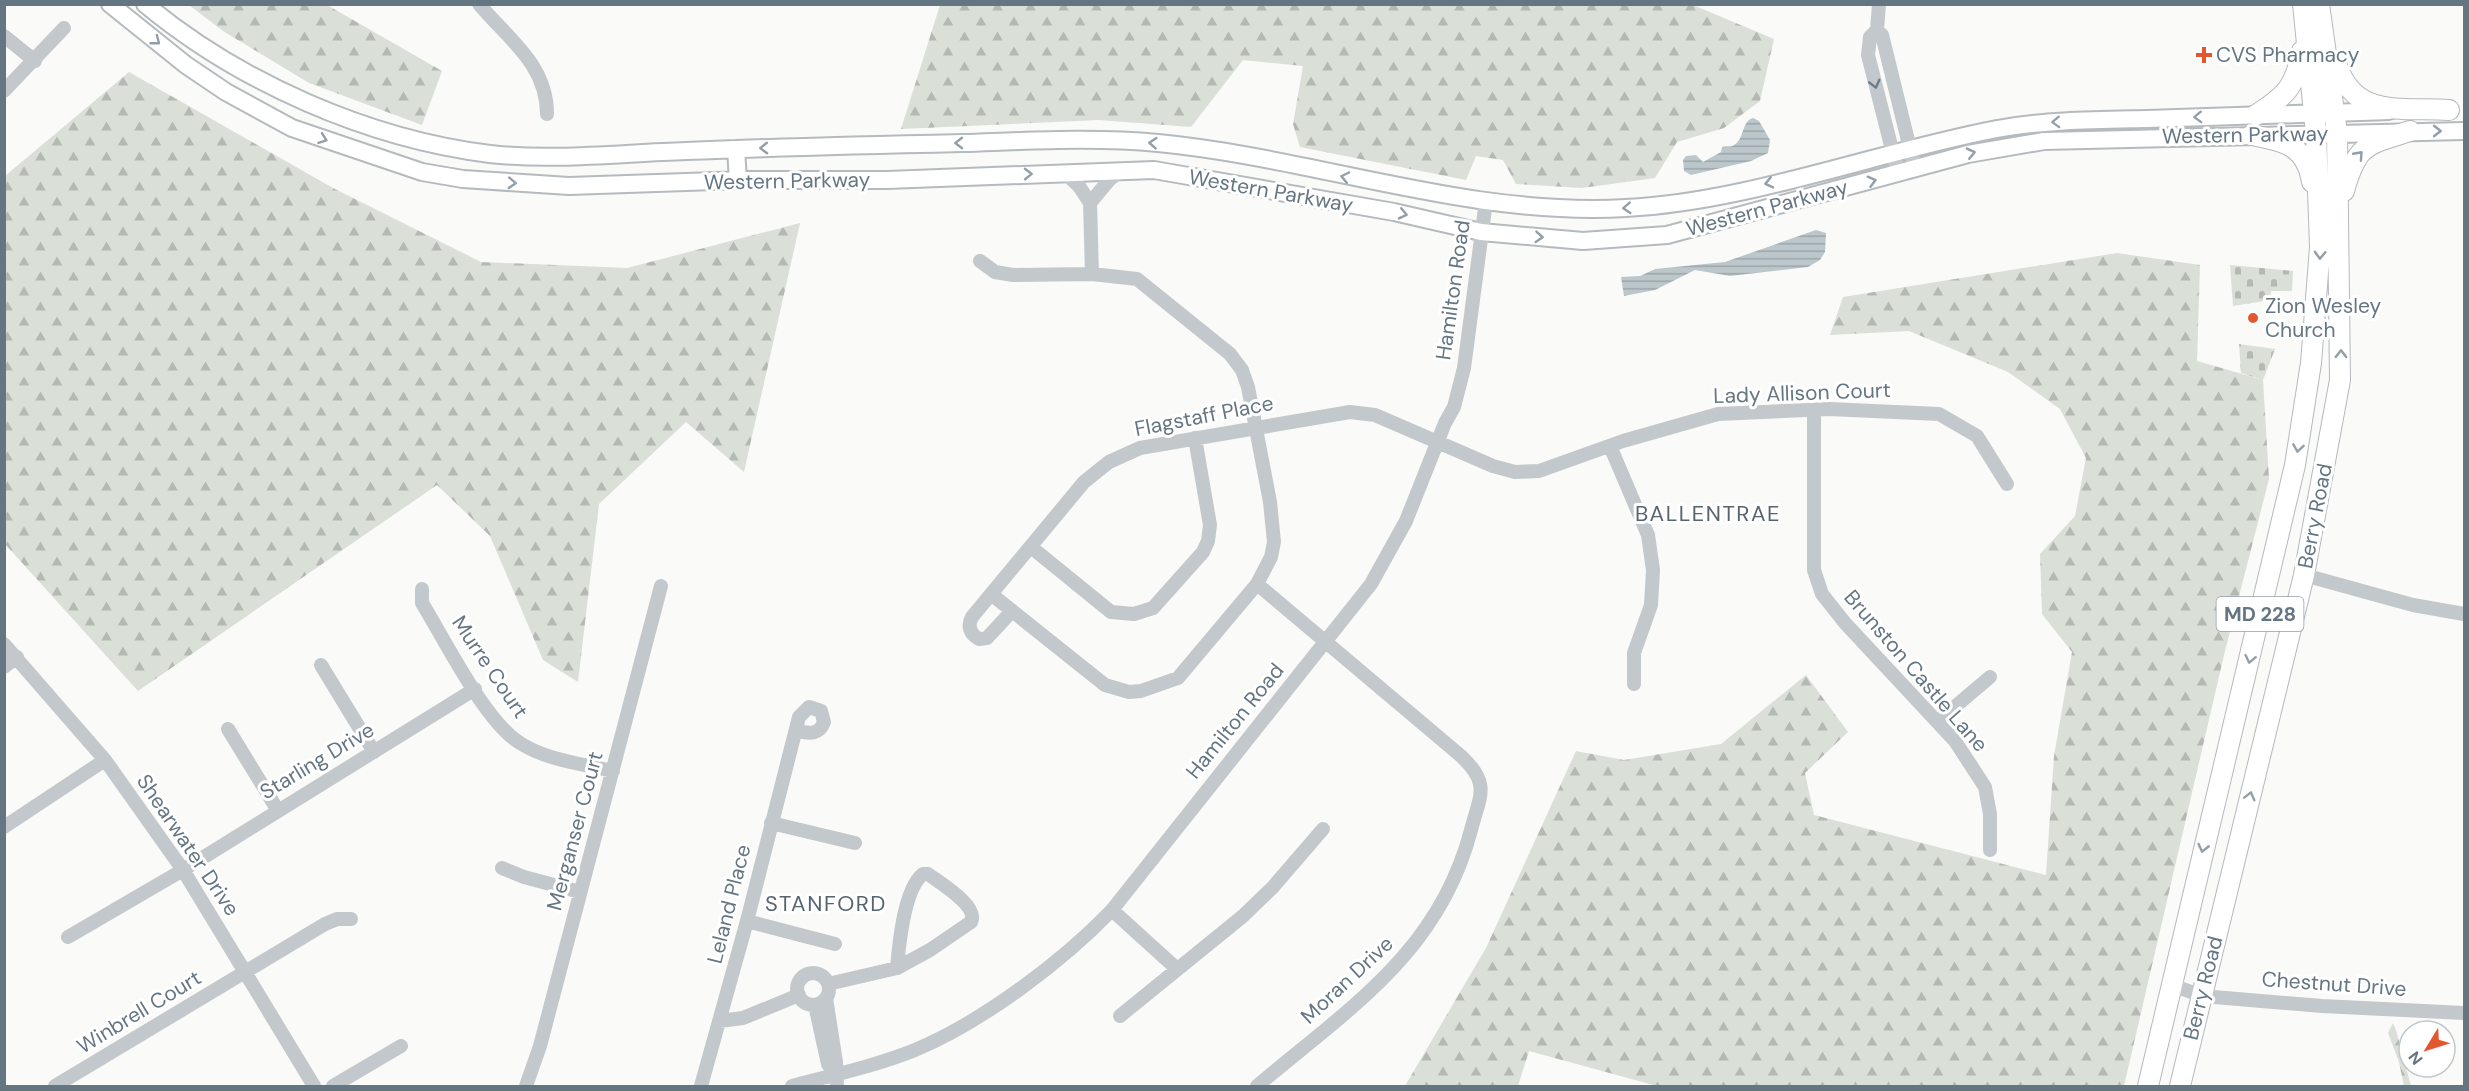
<svg xmlns="http://www.w3.org/2000/svg" width="2469" height="1091" font-family="'DM Sans',sans-serif">
<defs>
<pattern id="forest-firs" width="22" height="20" patternUnits="userSpaceOnUse" patternTransform="scale(1.5)"><rect width="22" height="20" fill="#dadfd7"/><path d="M5 1l3.5 6h-7zM16 11l3.5 6h-7z" fill="#b4b9b4"/></pattern>
<pattern id="cemetery-stones" width="16" height="16" patternUnits="userSpaceOnUse" patternTransform="scale(1.5)"><rect width="16" height="16" fill="#dadfd7"/><path d="M2 7V4a2 2 0 0 1 4 0v3zM10 15v-3a2 2 0 0 1 4 0v3z" fill="#b4b9b4"/></pattern>
<pattern id="water-rules" width="6" height="5" patternUnits="userSpaceOnUse" patternTransform="scale(1.5)"><rect width="6" height="5" fill="#bbc7cb"/><path d="M0 2.5h6" fill="none" stroke="#9ca6aa"/></pattern>
</defs>
<rect width="100%" height="100%" fill="#fafaf8"/>
<path fill="url(#forest-firs)" d="M189,5H327L442,71L422,125L309,83L223,31Z
M1693,5L1774,39L1760,101L1724,128L1677,142L1655,178L1582,188L1516,184L1503,160L1476,156L1466,180L1300,147L1293,124L1303,66L1243,60L1191,127L1099,120L901,129L940,5Z
M129,72L333,188L481,262L627,268L800,223L744,472L686,422L599,504L578,682L543,660L490,536L437,485L138,691L5,544V176Z
M2117,253L2200,265L2197,361L2263,380L2269,479L2224,655L2124,1086H1657L1529,1051L1518,1086H1405L1486,948L1576,751L1624,760L1721,744L1806,675L1848,732L1805,773L1814,815L2046,875L2054,756L2072,652L2042,614L2040,554L2075,516L2086,458L2060,409L2008,372L1909,331L1830,335L1843,297Z
M2393,1023L2396,1030L2411,1086H2404L2399,1062L2388,1033Z"/>
<path fill="url(#cemetery-stones)" d="M2230,265L2293,271L2292,291H2271L2270,300L2233,306Z
M2239,344L2275,349L2263,380L2241,373Z"/>
<path fill="url(#water-rules)" d="M1753,118L1759,121L1770,140L1768,153L1751,161L1691,175L1684,171L1683,160L1686,156L1696,155L1703,162L1721,152L1722,147C1725,146 1729,147 1732,146C1745,141 1741,121 1753,118Z
M1816,230L1826,233L1825,252L1820,260L1808,267L1730,276L1695,270L1655,290L1624,296L1621,277L1640,276L1655,269L1725,262Z"/>
<g fill="none" stroke-linecap="round" stroke-linejoin="round">
<defs>
<path id="major" d="M110,4L186,65L226,92L292,128L422,172L463,179L569,186L744,180H887L1154,170L1394,212L1481,232L1583,241L1667,235L1968,154L2044,141L2464,131
M145,4C239,82 368,139 490,154C555,161 621,153 686,151C778,147 870,145 963,143C1027,141 1094,137 1158,143C1315,158 1466,217 1626,208C1748,202 1876,152 1997,129C2046,120 2097,120 2147,119C2227,116 2308,113 2389,111
M736,149L738,180"/>
<path id="highway" d="M2336,63C2354,119 2399,107 2449,110
M2256,115C2286,96 2295,87 2302,51
M2252,135C2285,142 2306,145 2312,182
M2344,191C2357,144 2366,145 2410,131
M2148,1086L2295,465L2311,363L2320,247L2316,133L2303,4
M2180,1086L2304,575L2340,380L2337,133L2319,4"/>
</defs>
<use href="#major" stroke="#b5babe" stroke-width="20"/>
<use href="#highway" stroke="#b4b9bd" stroke-width="22"/>
<path stroke="#c3c8cc" stroke-width="14" d="M479,4C508,39 547,64 547,114
M1879,4L1877,30L1870,37L1868,55L1898,173
M1877,30L1882,35L1915,169
M4,36L35,61
M4,91L64,28
M1065,173L1079,186L1090,203L1092,274
M1090,203L1110,179L1121,171
M980,261L995,272L1013,275L1092,274L1137,279L1230,354L1242,370L1248,387L1270,502L1274,542L1271,557L1257,584L1178,678L1141,691L1129,692L1105,685L991,594
M1814,410V570L1822,594L1845,623L1955,741L1985,787L1990,814V850
M1610,446L1648,535L1653,570L1651,605L1634,653V684
M1031,547L1111,612L1134,614L1153,608L1203,552L1208,541L1210,525L1195,438
M2304,575L2413,605L2464,614
M1257,584L1461,756C1491,784 1480,795 1471,830C1439,953 1348,1009 1257,1086
M422,589V603C445,640 485,722 520,743C546,760 583,764 613,771
M1012,611L987,638L979,639C970,634 967,626 972,617L1084,482L1109,462L1140,448L1350,412L1375,415L1493,466L1515,472L1539,471L1623,441L1718,414L1829,409L1939,414L1977,436L2007,484
M4,644L105,760L183,870L314,1086
M321,665L374,752
M4,667L17,657
M1938,721L1990,677
M228,729L277,809
M771,823L855,843
M4,827L105,760
M502,868L524,877L580,892
M923,874H928C940,883 979,906 971,922L930,950L897,968C899,944 904,889 923,874Z
M1112,910L1177,969
M747,921L835,944
M68,937L183,870L475,689
M797 989a16 16 0 1 1 32 0a16 16 0 1 1-32 0Z
M828,984L897,968
M2172,985L2202,996L2322,1006L2464,1013
M826,998L836,1062L837,1086
M815,1005L828,1064L832,1070
M1120,1016L1243,916L1273,887L1323,829
M720,1021L743,1018L799,995
M55,1086L325,924L337,919H351
M333,1086L401,1046
M526,1086L540,1046L661,586
M701,1086L747,921L799,717L809,707L821,711L824,722C819,736 808,733 796,731
M792,1086C833,1075 875,1066 915,1050C982,1022 1062,962 1112,910L1371,584L1406,521L1445,423L1454,407L1464,368L1486,201"/>
<use href="#major" stroke="#fff" stroke-width="16"/>
<use href="#highway" stroke="#fff" stroke-width="20"/>
</g>
<defs><path id="oneway-chevron" d="M-2-3.5L2.5 0L-2 3.5" fill="none" stroke-width="1.6" stroke-linecap="round" stroke-linejoin="round" transform="scale(1.5)"/></defs>
<g stroke="#939fa8">
<use href="#oneway-chevron" transform="translate(156 41) rotate(38)"/>
<use href="#oneway-chevron" transform="translate(2198 117) rotate(178)"/>
<use href="#oneway-chevron" transform="translate(2056 122) rotate(178)"/>
<use href="#oneway-chevron" transform="translate(2437 131)"/>
<use href="#oneway-chevron" transform="translate(323 139) rotate(20)"/>
<use href="#oneway-chevron" transform="translate(959 143) rotate(179)"/>
<use href="#oneway-chevron" transform="translate(1153 143) rotate(-176)"/>
<use href="#oneway-chevron" transform="translate(764 148) rotate(179)"/>
<use href="#oneway-chevron" transform="translate(1971 153) rotate(-13)"/>
<use href="#oneway-chevron" transform="translate(2359 155) rotate(-48)"/>
<use href="#oneway-chevron" transform="translate(1028 174) rotate(-1)"/>
<use href="#oneway-chevron" transform="translate(1345 177) rotate(-168)"/>
<use href="#oneway-chevron" transform="translate(1872 181) rotate(-15)"/>
<use href="#oneway-chevron" transform="translate(512 183) rotate(3)"/>
<use href="#oneway-chevron" transform="translate(1769 183) rotate(167)"/>
<use href="#oneway-chevron" transform="translate(1627 208) rotate(177)"/>
<use href="#oneway-chevron" transform="translate(1403 214) rotate(13)"/>
<use href="#oneway-chevron" transform="translate(1539 237) rotate(4)"/>
<use href="#oneway-chevron" transform="translate(2320 255) rotate(92)"/>
<use href="#oneway-chevron" transform="translate(2341 354) rotate(-89)"/>
<use href="#oneway-chevron" transform="translate(2298 448) rotate(99)"/>
<use href="#oneway-chevron" transform="translate(2250 659) rotate(102)"/>
<use href="#oneway-chevron" transform="translate(2250 796) rotate(-76)"/>
<use href="#oneway-chevron" transform="translate(2203 848) rotate(103)"/>
</g>
<use stroke="#6a7a87" href="#oneway-chevron" transform="translate(1875 84) rotate(76)"/>
<g fill="#e4572e" stroke="#fff" stroke-width="2">
<path d="M2201 46h6v6h6v6h-6v6h-6v-6h-6v-6h6z"/>
<circle cx="2253" cy="318" r="6"/>
</g>
<g text-anchor="middle" stroke-width="6" stroke-linejoin="round" paint-order="stroke">
<rect fill="#fff" stroke="#939fa8" stroke-width="1.5" x="2216.5" y="597" width="87" height="34" rx="4.5"/>
<g font-size="20" font-weight="bold" fill="#657683">
<text x="2260" y="621">MD 228</text>
</g>
<g font-size="21" fill="#657683" stroke="#fff" text-anchor="start">
<text x="2216" y="62">CVS Pharmacy</text>
<text x="2265" y="313">Zion Wesley<tspan x="2265" dy="24">Church</tspan></text>
</g>
<g font-size="21" fill="#657683" stroke="#fff">
<text transform="translate(2245 135) rotate(-1)" y="7">Western Parkway</text>
<text transform="translate(787 181) rotate(-1)" y="7">Western Parkway</text>
<text transform="translate(1271 191) rotate(10)" y="7">Western Parkway</text>
<text transform="translate(1767 208) rotate(-15)" y="7">Western Parkway</text>
<text transform="translate(1453 290) rotate(-82)" y="7">Hamilton Road</text>
<text transform="translate(1802 393) rotate(-2)" y="7">Lady Allison Court</text>
<text transform="translate(1204 416) rotate(-11)" y="7">Flagstaff Place</text>
<text transform="translate(2315 516) rotate(-79)" y="7">Berry Road</text>
<text transform="translate(490 667) rotate(56)" y="7">Murre Court</text>
<text transform="translate(1916 671) rotate(49)" y="7">Brunston Castle Lane</text>
<text transform="translate(1235 721) rotate(-51)" y="7">Hamilton Road</text>
<text transform="translate(317 761) rotate(-31)" y="7">Starling Drive</text>
<text transform="translate(575 831) rotate(-75)" y="7">Merganser Court</text>
<text transform="translate(188 845) rotate(56)" y="7">Shearwater Drive</text>
<text transform="translate(729 904) rotate(-76)" y="7">Leland Place</text>
<text transform="translate(1347 980) rotate(-43)" y="7">Moran Drive</text>
<text transform="translate(2334 984) rotate(4)" y="7">Chestnut Drive</text>
<text transform="translate(2203 988) rotate(-76)" y="7">Berry Road</text>
<text transform="translate(139 1012) rotate(-31)" y="7">Winbrell Court</text>
</g>
<g font-size="22" letter-spacing="1.5" fill="#57646e" stroke="#fff">
<text x="1708" y="521">BALLENTRAE</text>
<text x="826" y="911">STANFORD</text>
</g>
</g>
<rect width="2469" height="1091" fill="none" stroke="#657683" stroke-width="12"/>
<g transform="translate(2427 1049) rotate(232)"><circle r="28" fill="#ffffff" stroke="#c1c8cd" stroke-width="1.5"/>
<path d="M0-4.5L10 22L0 15L-10 22Z" fill="#e4572e"/>
<text y="-9" font-size="16" font-weight="bold" text-anchor="middle" fill="#657683">N</text>
</g>
</svg>
